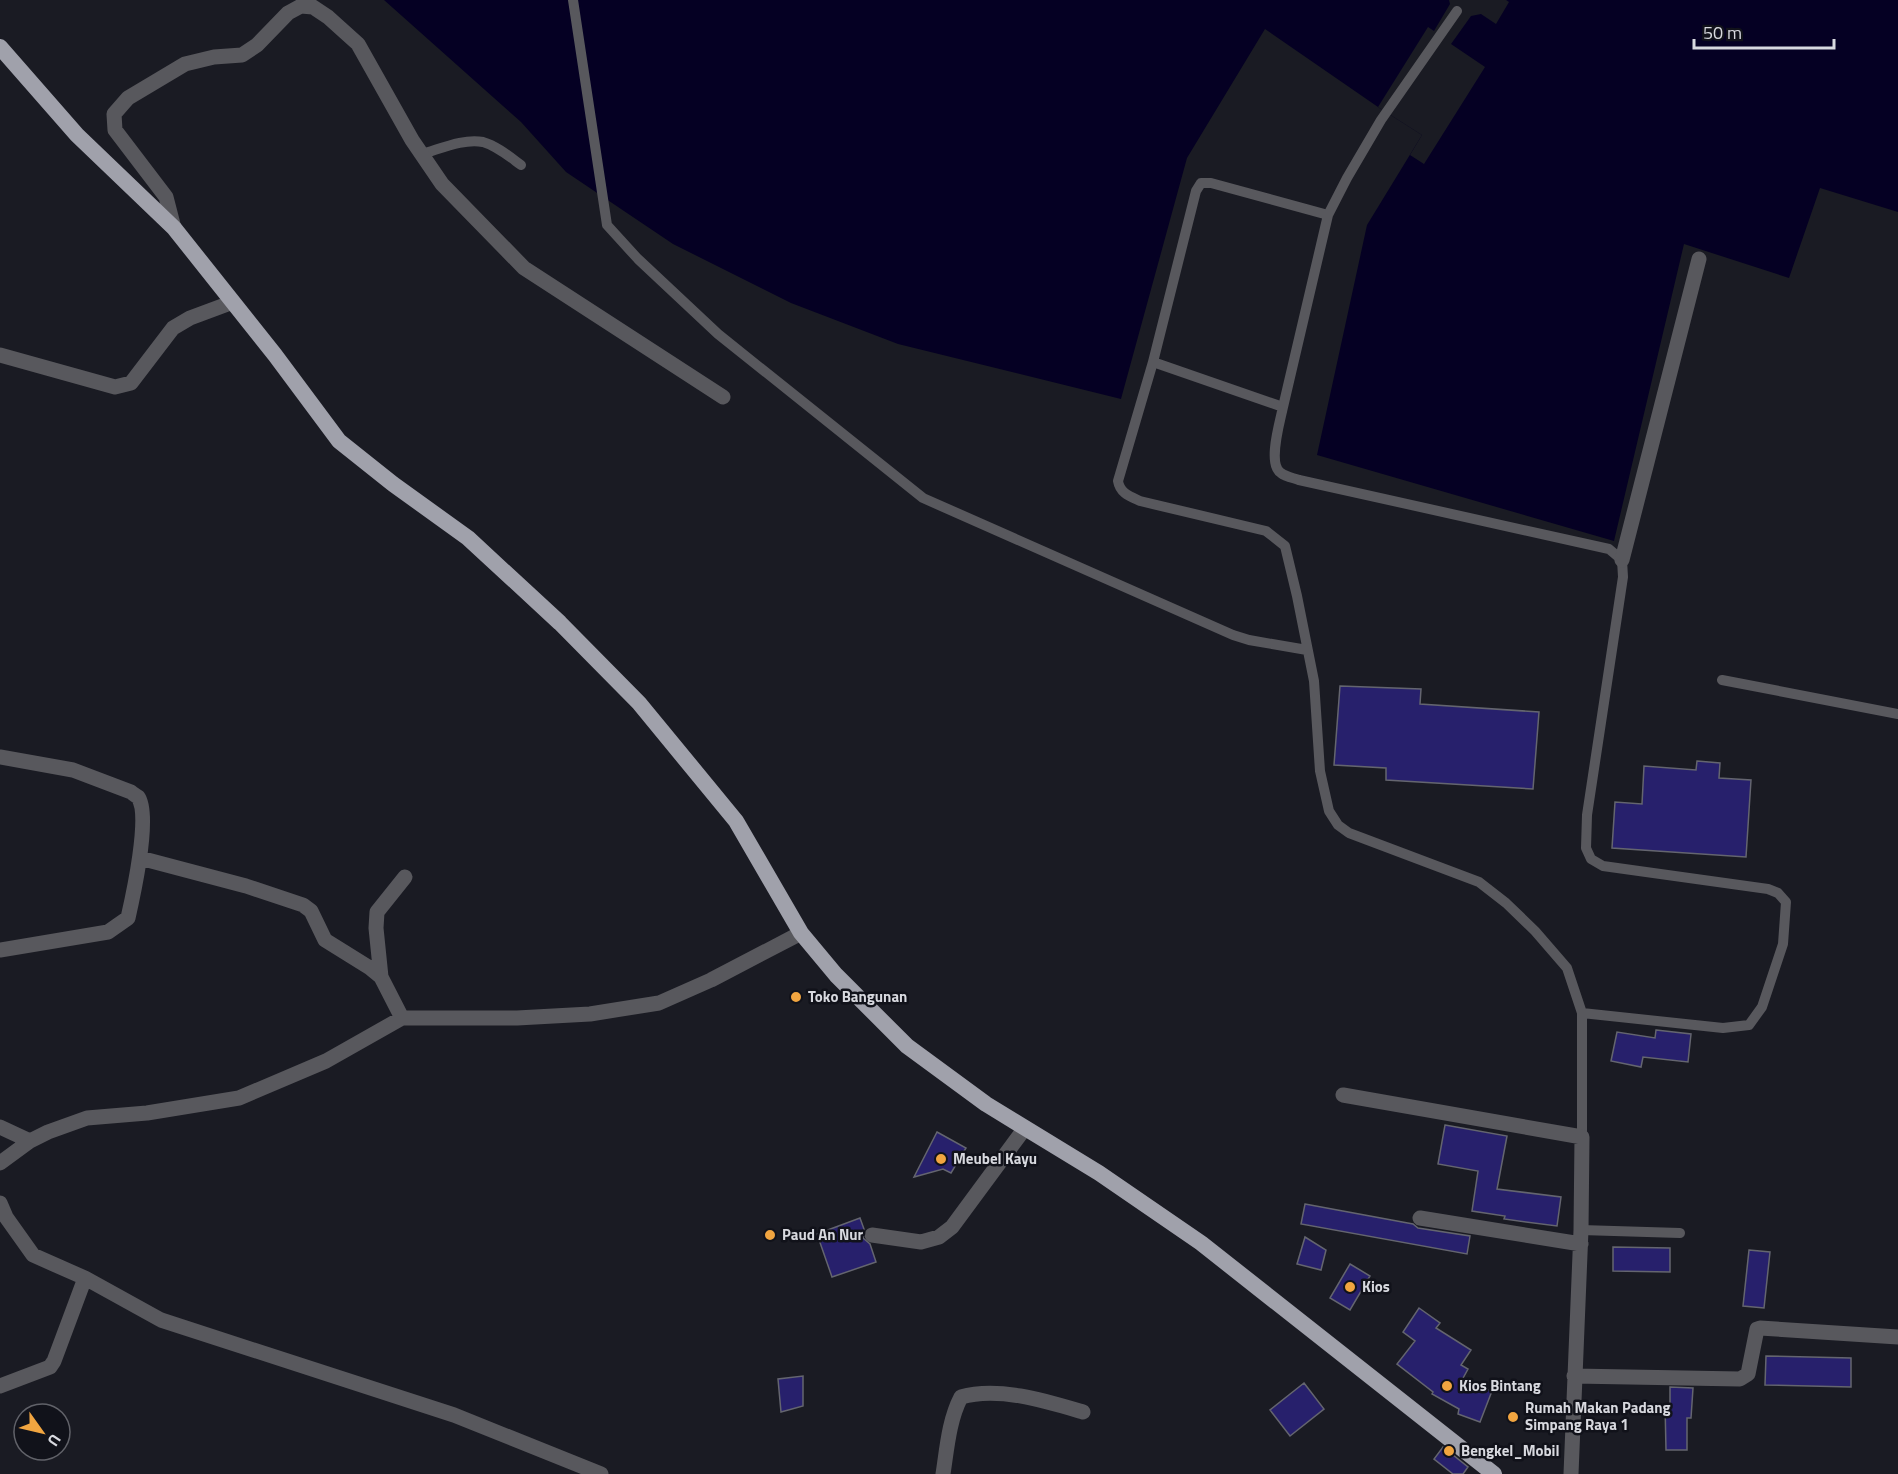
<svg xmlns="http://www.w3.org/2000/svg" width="1898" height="1474" font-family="'Titillium Web',sans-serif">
<rect width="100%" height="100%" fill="#1a1b23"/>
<path fill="#050023" d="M384,0H1898V212L1820,188L1789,278L1684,244L1614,541L1317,455L1367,225L1422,135L1378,107L1265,29L1187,158L1121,399L898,344L791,303L673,244L566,172L521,122Z"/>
<path fill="#1a1b23" d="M1449,0H1506L1509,2L1496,24L1481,14L1471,16L1451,44L1485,67L1424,164L1410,155L1422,135L1378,107L1428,27L1434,31L1450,4Z"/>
<path fill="#27206c" stroke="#64656f" stroke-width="1.5" d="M1340,686L1421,689L1420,704L1539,712L1533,789L1386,780V768L1334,765Z
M1697,761L1720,763L1719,778L1751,780L1746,857L1612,848L1615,802L1642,804L1644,766L1696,770Z
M1656,1030L1691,1034L1688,1062L1643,1057L1641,1067L1611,1061L1617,1032L1655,1038Z
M1445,1125L1507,1136L1497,1189L1561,1197L1557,1226L1504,1219L1505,1216L1472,1211L1478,1171L1438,1164Z
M937,1132L966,1148L951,1173L943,1169L914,1177Z
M1305,1204L1413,1224L1418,1228L1470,1236L1467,1254L1301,1224Z
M860,1218L864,1229L863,1238L870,1244L876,1262L832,1277L817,1234Z
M1305,1237L1326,1250L1321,1270L1297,1264Z
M1613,1247L1670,1248V1272L1613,1271Z
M1749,1250L1770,1252L1764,1308L1743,1306Z
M1350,1264L1370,1276L1350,1310L1330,1298Z
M1419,1308L1440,1323L1436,1328L1471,1350L1461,1365L1468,1369L1462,1380L1492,1391L1480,1422L1458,1414L1459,1409L1432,1394L1433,1392L1397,1364L1415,1341L1403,1332Z
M1766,1356L1851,1358V1387L1765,1385Z
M803,1376V1406L781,1412L778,1379Z
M1304,1383L1324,1409L1290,1436L1270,1410Z
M1670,1387L1693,1388L1691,1418H1687V1450H1666L1665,1404H1670Z
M1443,1447L1468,1467L1463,1474H1453L1434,1459Z"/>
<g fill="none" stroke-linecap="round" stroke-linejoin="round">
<path stroke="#58585d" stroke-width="10" d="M573,0L607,225L638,259L718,334L923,498L1233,635L1249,640L1307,650
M422,154C440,149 464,138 483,142C497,146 510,157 521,165
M1328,215L1211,183H1201L1196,191L1153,362L1118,481C1120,493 1129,496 1140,501L1266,531L1285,546L1297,596L1314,681L1320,771L1329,811L1338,825L1349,833L1479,882L1506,903L1535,931L1567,968L1582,1013V1137
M1153,362L1283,407L1328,215L1347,178L1381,120L1457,11
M1283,407C1280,422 1267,464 1281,473C1286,477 1294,478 1299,480L1609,549L1622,560L1623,577L1587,815L1586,848L1591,859L1603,866L1768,889L1778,893L1786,902L1783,944L1762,1007L1749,1025L1723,1028L1582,1013
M1722,680L1898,714
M1581,1230L1680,1233"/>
<path stroke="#58585d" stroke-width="15" d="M174,228L166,197L115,130L114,114L128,98L185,64L214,57L242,55L257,45L288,13L301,6L313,7L328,17L358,44L412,140L442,184L524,268L723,397
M0,355L115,387L131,383L173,328L190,318L233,302
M1622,560L1699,259
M0,757L73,770L131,792C132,793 138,797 138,797C151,815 133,896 128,918L108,932L0,950
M140,858L246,886L303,905L311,911L325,940L370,968L381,977L402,1018
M381,977L376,928L377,912L405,877
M1343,1095L1582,1137L1581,1230L1571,1474
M0,1127L30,1141
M0,1163L30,1141L48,1132L87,1118L147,1113L239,1098L326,1061L402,1018H517L590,1014L659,1003L711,980L801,933
M0,1203L6,1217L33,1255L85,1278L161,1320L454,1415L601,1474
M1420,1218L1581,1244
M872,1235L921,1242L939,1237L952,1227L1025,1128
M1574,1376L1740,1379L1748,1374L1757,1329L1760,1328L1898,1337
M0,1386L50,1367L54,1361L85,1278
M943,1474C947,1448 949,1420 961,1397C998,1386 1046,1401 1083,1412"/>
<path stroke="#a0a1ab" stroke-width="16" d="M0,47L77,135L174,228L275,355L339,441L393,484L468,538L560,623L639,703L736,821L801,933L836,975L907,1046L986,1104L1099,1173L1201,1243L1494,1474"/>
</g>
<g fill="#f1a540" stroke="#11121a" stroke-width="2">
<circle cx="796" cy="997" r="6"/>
<circle cx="941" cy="1159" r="6"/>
<circle cx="770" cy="1235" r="6"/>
<circle cx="1350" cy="1287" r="6"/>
<circle cx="1447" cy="1386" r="6"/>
<circle cx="1513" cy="1417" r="6"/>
<circle cx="1449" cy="1451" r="6"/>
</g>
<g text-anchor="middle" stroke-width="5" stroke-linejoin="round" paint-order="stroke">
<g font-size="15" font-weight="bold" fill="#d8d9df" stroke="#11121a" text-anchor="start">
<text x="808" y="1002">Toko Bangunan</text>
<text x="953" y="1164">Meubel Kayu</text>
<text x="782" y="1240">Paud An Nur</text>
<text x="1362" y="1292">Kios</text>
<text x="1459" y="1391">Kios Bintang</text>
<text x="1525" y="1413">Rumah Makan Padang<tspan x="1525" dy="17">Simpang Raya 1</tspan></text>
<text x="1461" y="1456">Bengkel_Mobil</text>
</g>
</g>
<g transform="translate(42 1432) rotate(124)"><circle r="28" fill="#11121a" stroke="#616269" stroke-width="1.5"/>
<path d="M0-4.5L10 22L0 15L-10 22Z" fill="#f1a540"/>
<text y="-9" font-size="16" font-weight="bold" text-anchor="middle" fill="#d8d9df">U</text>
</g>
<path d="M1694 39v9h140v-9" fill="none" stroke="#d8d9df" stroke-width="3"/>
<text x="1703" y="39" font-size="18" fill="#d8d9df" stroke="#11121a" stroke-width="4.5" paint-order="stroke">50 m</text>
</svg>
